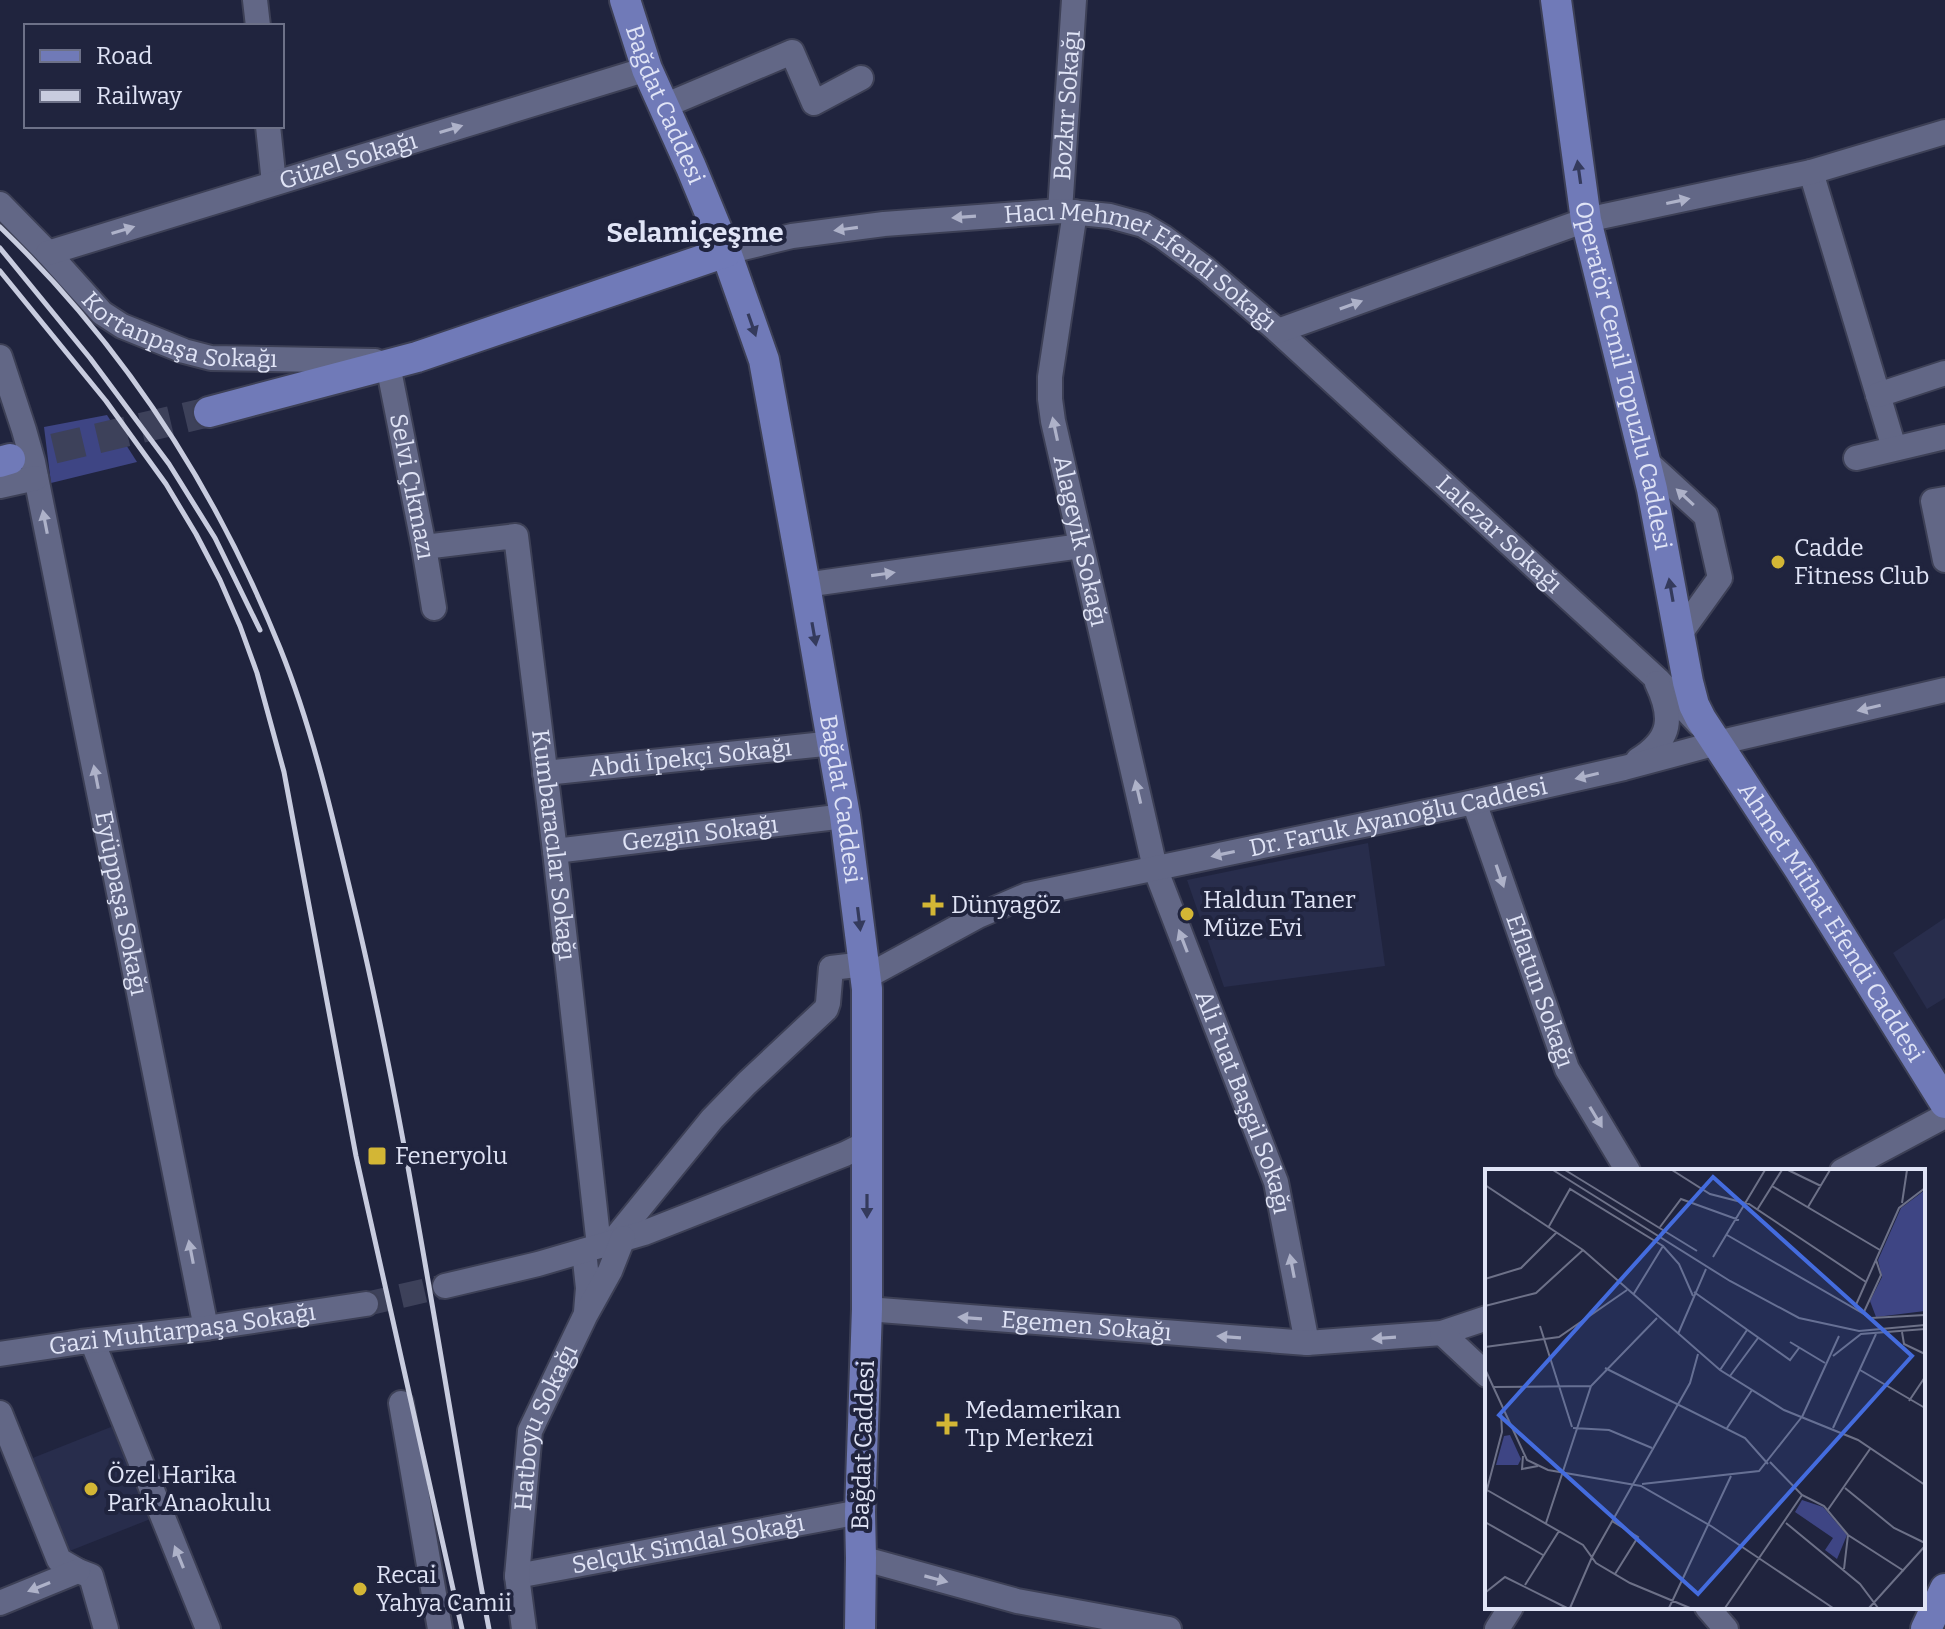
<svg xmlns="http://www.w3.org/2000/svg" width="1945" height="1629" font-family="Bitter,serif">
<rect width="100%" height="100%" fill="#20243e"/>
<path fill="#282d4c" d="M1368,843L1385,966L1224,987L1187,880Z
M1945,918V998L1927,1009L1893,953Z
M121,1423L158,1516L62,1554L25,1461Z"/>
<path fill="#3e4584" d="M107,415L137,462L51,483L44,427Z"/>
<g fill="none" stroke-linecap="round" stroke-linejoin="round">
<path stroke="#3d415a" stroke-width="24" stroke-dasharray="24 12" stroke-linecap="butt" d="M366,1304L445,1286"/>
<path stroke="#3d415a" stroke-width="30" stroke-dasharray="30 15" stroke-linecap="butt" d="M10,459L209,412"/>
<defs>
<g id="minor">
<path d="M255,0L258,26"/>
<path d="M664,106L792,52L814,103L861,78"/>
<path d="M268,126L274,183"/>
<path d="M1811,172L1894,448"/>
<path id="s1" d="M0,204L48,253L102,313L122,326L184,351L211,358L375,361"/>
<path id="s2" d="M1060,211L1074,0"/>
<path id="s3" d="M1075,212L1050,377V399L1053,421L1155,868L1276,1182L1307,1343"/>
<path id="s4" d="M726,252L792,236L884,224L1060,211L1110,216L1143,225L1163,237L1206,269L1278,331L1658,680L1699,724"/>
<path id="s5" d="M48,253L647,69"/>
<path d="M1278,331L1586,220L1811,172L1945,132"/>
<path id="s6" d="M0,357L24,430L33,462L206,1328"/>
<path id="s7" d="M388,365L424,547L434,608"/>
<path d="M1878,395L1945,373"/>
<path d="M1856,458L1945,437"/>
<path d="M1645,460L1706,516L1720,578L1679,635"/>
<path d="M0,486L36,478"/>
<path d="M1945,499L1933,501L1945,560"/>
<path id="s8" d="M424,547L516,536L555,851L599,1246"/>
<path d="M805,585L1081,546"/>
<path d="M1638,760C1672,739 1673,717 1657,683"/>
<path id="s9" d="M545,773L834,743"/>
<path id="s10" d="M1474,802L1567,1069L1628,1171"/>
<path id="s11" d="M555,851L845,816"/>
<path id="s12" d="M866,977L978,916L1027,895L1474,802L1624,768L1717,743L1945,690"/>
<path d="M1842,1171L1945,1116"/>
<path d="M612,1242L712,1119L747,1083L826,1009L828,1003L831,968L865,964"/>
<path d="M584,1251L588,1288L586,1312"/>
<path d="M445,1286L538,1264L644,1233L845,1154L867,1143"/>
<path id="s13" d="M867,1309L1307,1343L1442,1333L1487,1318"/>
<path d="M1442,1333L1487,1375"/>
<path d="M92,1341L208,1629"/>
<path id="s14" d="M0,1354L81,1342L206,1328L366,1304"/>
<path d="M401,1403L440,1629"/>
<path d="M0,1413L59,1560L78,1571L91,1576L106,1629"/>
<path d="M861,1558L1017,1601L1169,1629"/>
<path id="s15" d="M517,1576L860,1512"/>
<path d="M0,1603L78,1571"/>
<path d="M1707,1607L1726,1629"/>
<path id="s16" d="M524,1629L517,1576L530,1431L585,1316L610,1271L623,1238"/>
<path d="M1497,1629L1511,1607"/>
</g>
<g id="major">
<path id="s17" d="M625,0L647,69L691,167L726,252L764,360L805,585L845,816L867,989V1309L860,1512L861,1558L860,1629"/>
<path id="s18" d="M1556,0L1586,220L1652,489L1688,682L1694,705L1701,719L1800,870L1945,1103"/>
<path d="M209,412L417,357L726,252"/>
<path d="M0,462L10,459"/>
<path d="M1926,1629L1945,1589"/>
</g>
</defs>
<use href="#minor" stroke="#3d4056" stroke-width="28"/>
<use href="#major" stroke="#3d4056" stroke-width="34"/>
<use href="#minor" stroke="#626786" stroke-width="24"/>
<use href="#major" stroke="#707ab8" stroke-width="30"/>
<path stroke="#c8ccdf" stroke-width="5" d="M0,227C124,346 216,489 280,648C315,735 335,828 357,919C412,1153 444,1392 489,1629
M0,248L90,358L169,464L215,538L260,630
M0,271L106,401L166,484L196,534L220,580L240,626L257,673L284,772L356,1156L462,1629"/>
</g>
<defs><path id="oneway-solid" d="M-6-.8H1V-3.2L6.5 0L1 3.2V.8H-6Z" transform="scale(2)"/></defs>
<g fill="#aeb2c9">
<use href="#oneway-solid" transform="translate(451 129) rotate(-17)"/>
<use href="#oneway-solid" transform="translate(1678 201) rotate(-12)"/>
<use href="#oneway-solid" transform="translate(964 217) rotate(176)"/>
<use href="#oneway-solid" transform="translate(846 229) rotate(172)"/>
<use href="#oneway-solid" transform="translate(123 230) rotate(-17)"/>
<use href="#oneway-solid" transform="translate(1351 305) rotate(-20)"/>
<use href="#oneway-solid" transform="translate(1055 429) rotate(-102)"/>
<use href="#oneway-solid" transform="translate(1685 497) rotate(-137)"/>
<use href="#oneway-solid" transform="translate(45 522) rotate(-101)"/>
<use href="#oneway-solid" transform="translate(883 574) rotate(-8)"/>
<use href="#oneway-solid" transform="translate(1869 708) rotate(167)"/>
<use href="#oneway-solid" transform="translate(1587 776) rotate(167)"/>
<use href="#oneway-solid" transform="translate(96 777) rotate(-101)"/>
<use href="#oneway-solid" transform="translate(1138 792) rotate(-103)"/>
<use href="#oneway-solid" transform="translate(1223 854) rotate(168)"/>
<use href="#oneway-solid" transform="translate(1500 876) rotate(71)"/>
<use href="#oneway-solid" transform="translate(1183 941) rotate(-111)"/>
<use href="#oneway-solid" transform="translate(1596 1117) rotate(59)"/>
<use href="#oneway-solid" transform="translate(191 1252) rotate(-101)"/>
<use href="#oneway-solid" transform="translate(1292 1266) rotate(-101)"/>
<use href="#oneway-solid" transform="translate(970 1318) rotate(-176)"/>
<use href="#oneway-solid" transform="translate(1229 1337) rotate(-176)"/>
<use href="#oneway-solid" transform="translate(1384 1338) rotate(176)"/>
<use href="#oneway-solid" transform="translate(179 1557) rotate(-112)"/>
<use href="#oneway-solid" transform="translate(936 1579) rotate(15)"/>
<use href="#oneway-solid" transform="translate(39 1587) rotate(158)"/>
</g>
<g fill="#343a5c">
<use href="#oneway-solid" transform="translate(1579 172) rotate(-98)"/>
<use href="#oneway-solid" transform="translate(752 325) rotate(71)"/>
<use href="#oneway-solid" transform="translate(1671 590) rotate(-100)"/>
<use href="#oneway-solid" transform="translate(814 634) rotate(80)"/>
<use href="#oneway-solid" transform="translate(859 919) rotate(83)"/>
<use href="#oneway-solid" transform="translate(867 1206) rotate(90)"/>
</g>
<g fill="#d3b635" stroke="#20243e" stroke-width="3">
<circle cx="1778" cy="562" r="8"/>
<path d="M929 893h8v8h8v8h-8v8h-8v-8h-8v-8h8z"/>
<circle cx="1187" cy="914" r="8"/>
<rect x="367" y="1146" width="20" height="20" rx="4"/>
<path d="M943 1412h8v8h8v8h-8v8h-8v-8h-8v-8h8z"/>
<circle cx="91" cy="1489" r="8"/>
<circle cx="360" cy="1589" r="8"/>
</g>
<g text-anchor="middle" stroke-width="8" stroke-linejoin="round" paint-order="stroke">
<g font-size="24" fill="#e0e4f6" stroke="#20243e">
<text dy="8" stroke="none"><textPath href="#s17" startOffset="112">Bağdat Caddesi</textPath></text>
<text dy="8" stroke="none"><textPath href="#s2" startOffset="106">Bozkır Sokağı</textPath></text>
<text dy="8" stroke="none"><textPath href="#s5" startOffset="314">Güzel Sokağı</textPath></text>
<text dy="8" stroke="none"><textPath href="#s4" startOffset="434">Hacı Mehmet Efendi Sokağı</textPath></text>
<text dy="8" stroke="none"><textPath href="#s1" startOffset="230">Kortanpaşa Sokağı</textPath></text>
<text dy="8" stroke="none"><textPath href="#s18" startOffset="382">Operatör Cemil Topuzlu Caddesi</textPath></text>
<text dy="8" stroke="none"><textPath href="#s7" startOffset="124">Selvi Çıkmazı</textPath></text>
<text dy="8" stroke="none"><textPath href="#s4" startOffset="894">Lalezar Sokağı</textPath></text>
<text dy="8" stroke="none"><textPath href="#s3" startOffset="334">Alageyik Sokağı</textPath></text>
<text dy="8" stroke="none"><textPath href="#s9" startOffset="146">Abdi İpekçi Sokağı</textPath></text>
<text dy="8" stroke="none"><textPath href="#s17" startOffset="832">Bağdat Caddesi</textPath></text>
<text dy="8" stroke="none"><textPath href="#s12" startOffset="560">Dr. Faruk Ayanoğlu Caddesi</textPath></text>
<text dy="8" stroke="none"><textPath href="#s11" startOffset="146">Gezgin Sokağı</textPath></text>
<text dy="8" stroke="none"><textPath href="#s8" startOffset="404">Kumbaracılar Sokağı</textPath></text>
<text dy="8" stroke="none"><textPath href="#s6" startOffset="560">Eyüppaşa Sokağı</textPath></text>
<text dy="8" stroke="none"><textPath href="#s18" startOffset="976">Ahmet Mithat Efendi Caddesi</textPath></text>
<text dy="8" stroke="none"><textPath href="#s10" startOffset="200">Eflatun Sokağı</textPath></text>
<text dy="8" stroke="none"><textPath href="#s3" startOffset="920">Ali Fuat Başgil Sokağı</textPath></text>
<text dy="8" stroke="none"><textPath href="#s13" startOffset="220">Egemen Sokağı</textPath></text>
<text dy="8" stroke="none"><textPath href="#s14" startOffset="184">Gazi Muhtarpaşa Sokağı</textPath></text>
<text dy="8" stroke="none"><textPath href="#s16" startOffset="206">Hatboyu Sokağı</textPath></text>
<text transform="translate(863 1445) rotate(-88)" y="8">Bağdat Caddesi</text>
<text dy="8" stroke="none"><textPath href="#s15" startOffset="174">Selçuk Simdal Sokağı</textPath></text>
</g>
<g font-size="24" fill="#e0e4f6" stroke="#20243e" text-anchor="start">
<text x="1794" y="556">Cadde<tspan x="1794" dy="28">Fitness Club</tspan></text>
<text x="1203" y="908">Haldun Taner<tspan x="1203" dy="28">Müze Evi</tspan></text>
<text x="951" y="913">Dünyagöz</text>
<text x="395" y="1164">Feneryolu</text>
<text x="965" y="1418">Medamerikan<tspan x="965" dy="28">Tıp Merkezi</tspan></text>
<text x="107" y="1483">Özel Harika<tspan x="107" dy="28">Park Anaokulu</tspan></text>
<text x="376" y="1583">Recai<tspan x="376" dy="28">Yahya Camii</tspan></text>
</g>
<g font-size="28" font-weight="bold" fill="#e0e4f6" stroke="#20243e">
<text x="695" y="242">Selamiçeşme</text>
</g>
</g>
<g transform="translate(1485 1169)">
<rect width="440" height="440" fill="#20243e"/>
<path d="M440,21V142L391,148L385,132L397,108L393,91L416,39ZM25,266L36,290L33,296H11L19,267ZM317,331L338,338L362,366L352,390L340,381L348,369L310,343Z" fill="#3e4584"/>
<path fill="none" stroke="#6d7188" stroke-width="2" d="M68,1L245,112L314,149L374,162L440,156M80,1L212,82M187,1L225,25L264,35L381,113M303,1L336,17M0,16L98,81L235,201L299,241L373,271L440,316M287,17L395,81M417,34L422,1M323,38L345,1M272,41L297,1M175,58L196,30L254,51M63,59L85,20L178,77L194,95L208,127M242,66L386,149L440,146M228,88L280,1M0,110L36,99L71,64M209,123L305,191L314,179M148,126L178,77M0,137L51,124L98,81M370,138L414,39L440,19M378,145L396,106L391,91M55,157L87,258M417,163L419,175L440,185M193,165L221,100M305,173L340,194M0,178L74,168L142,121M348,187L376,165L440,160M120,199L260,269L283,295M0,200L42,291L63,301L156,317L226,357L348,439M235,201L262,161M375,201L440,239M245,207L273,169M8,218L106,217M424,232L440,208M317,248L354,167M88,259L124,261L167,279M242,259L267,221M348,259L391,165M38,287L37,300L53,297M285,293L317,326L339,337L363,366L419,402M157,315L274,302L316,249M360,319L409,359L440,374M2,321L98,376L111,394L145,414L205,439M0,328L17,263L16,243M342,342L385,280M127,352L153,368L130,405M0,353L58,386M61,354L106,217L172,149M301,354L375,415L393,439M359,400L363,366M40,416L74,362M1,423L20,408L82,439M85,439L107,388L205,214L213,185M184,439L246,307M240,439L317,326M384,439L440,377"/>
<path fill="#446cde" fill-opacity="0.15" stroke="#446cde" stroke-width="4" d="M228,8L427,187L213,425L14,246Z"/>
<rect width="440" height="440" fill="none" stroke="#e0e4f6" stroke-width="4"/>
</g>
<rect x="24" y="24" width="260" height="104" fill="#20243e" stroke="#6d7188" stroke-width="2"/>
<rect x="40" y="50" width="40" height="12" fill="#707ab8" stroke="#6d7188" stroke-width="2"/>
<text x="96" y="64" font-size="24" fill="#e0e4f6">Road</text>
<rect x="40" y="90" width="40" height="12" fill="#c8ccdf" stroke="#6d7188" stroke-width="2"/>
<text x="96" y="104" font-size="24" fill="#e0e4f6">Railway</text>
</svg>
